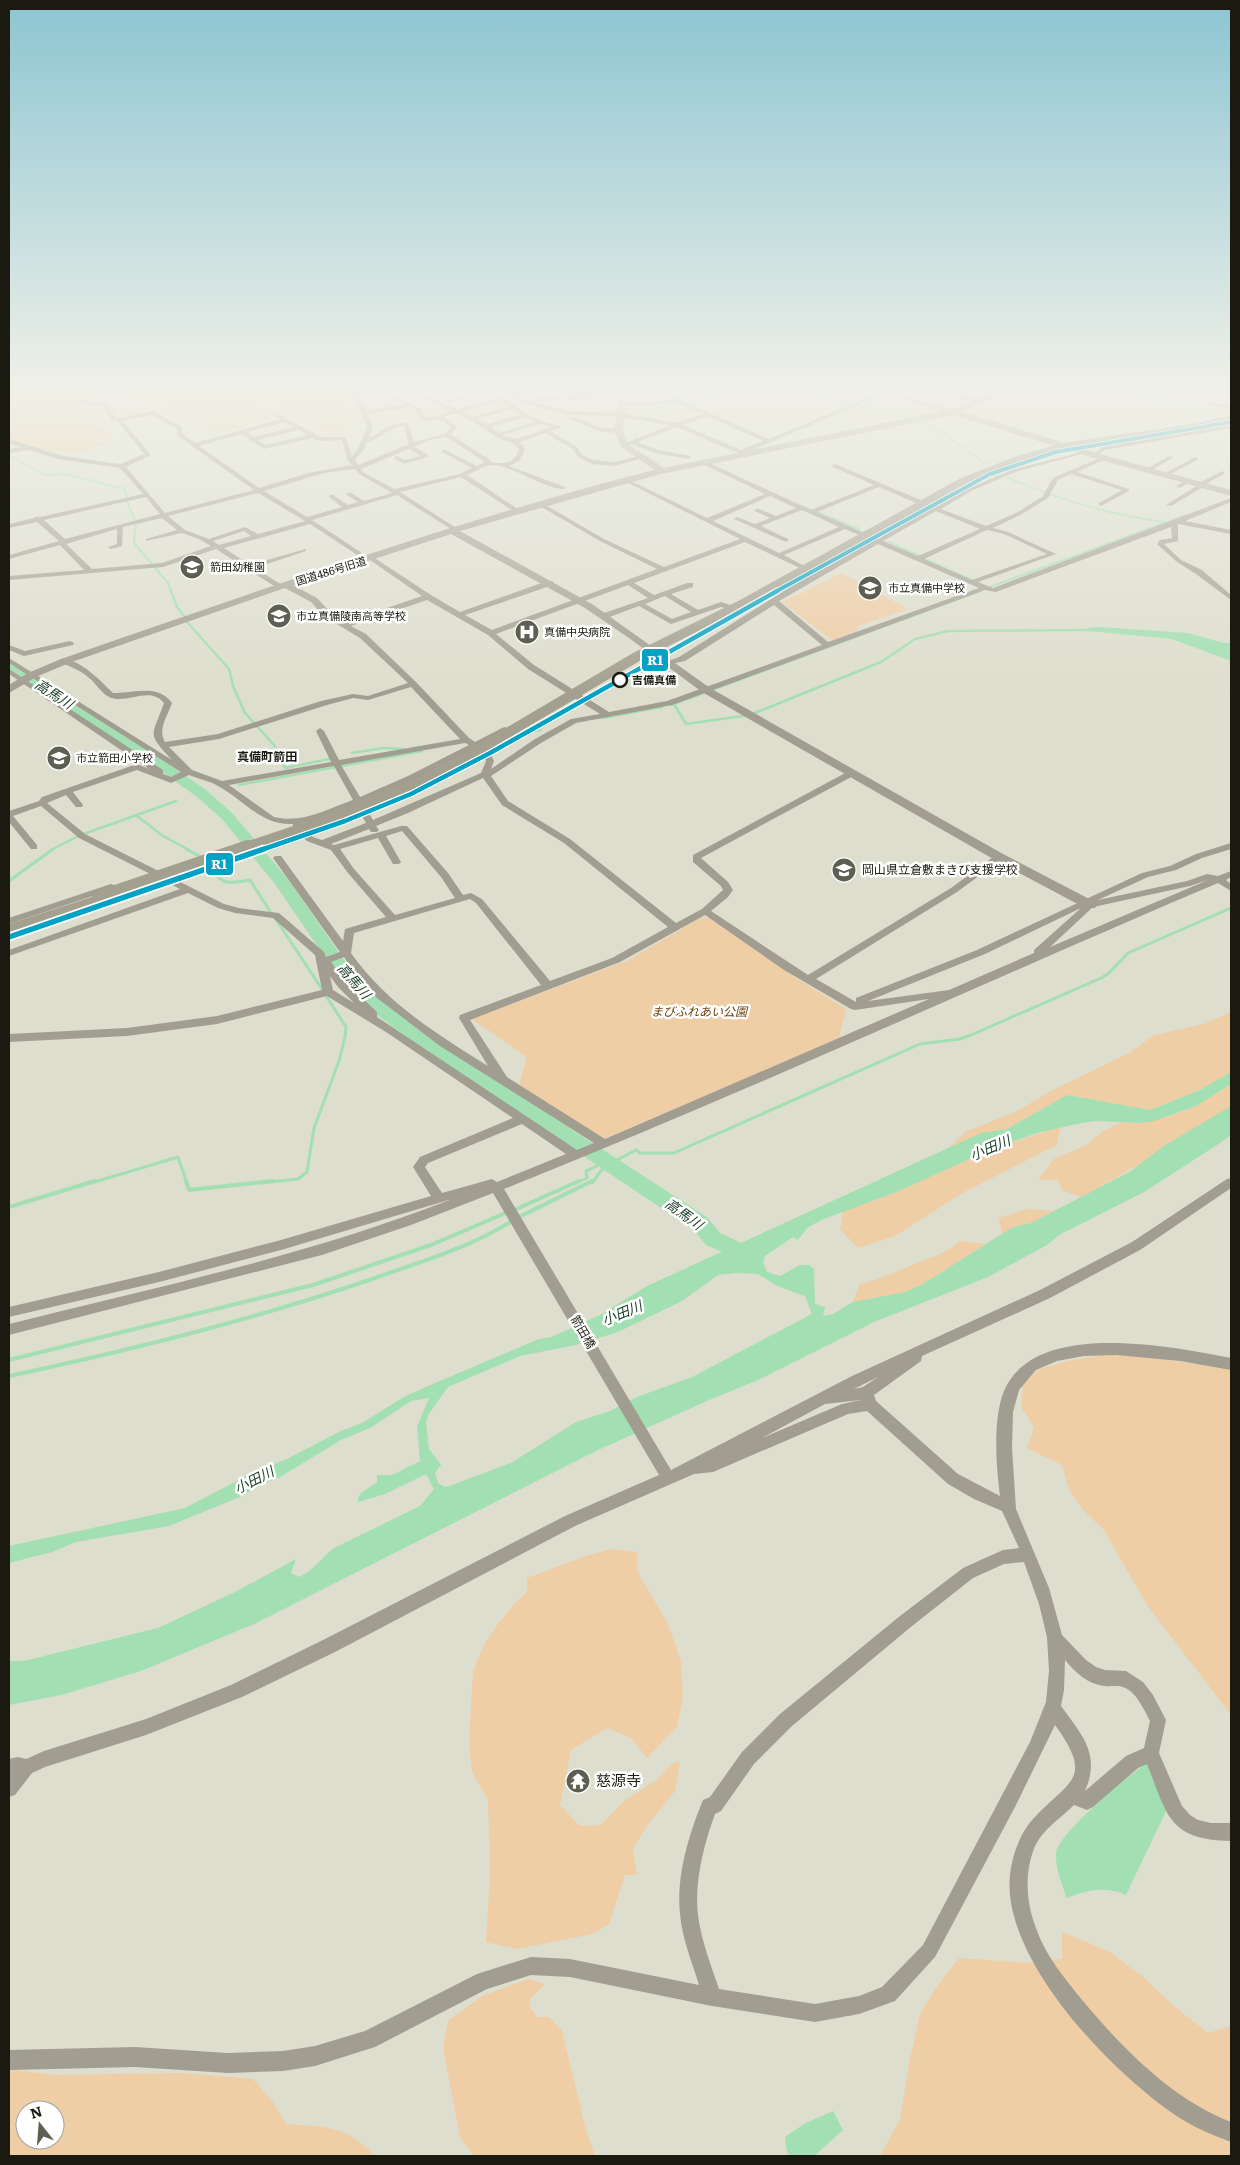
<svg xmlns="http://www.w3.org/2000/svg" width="1240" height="2165" font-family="Literata,'Noto Sans JP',serif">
<rect width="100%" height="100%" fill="#dddecd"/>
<path fill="#efcda5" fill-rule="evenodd" d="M16,392H90L89,396L80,402L87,421L112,433L95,441L109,444L74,454L55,450L48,452L9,440V401L12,400Z
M118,392H346L347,393L343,394L347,408L357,417L341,437L334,436L282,407L266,406L253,410L250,412L269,418C255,424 218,436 205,428C192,420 189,418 173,415L168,405L148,398Z
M842,573L908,609L856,627L859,630L832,640L782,602Z
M702,917L709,918L799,980L846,1009L839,1038L604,1139L519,1085L527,1057L472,1019L629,960Z
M1231,1012V1072L1200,1090L1150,1110L1067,1095L1007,1129L981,1133L946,1151L965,1132L1015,1112L1051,1091L1131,1052L1154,1035L1204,1024Z
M1231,1084V1106C1181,1137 1133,1170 1081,1197L1062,1190L1058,1180H1038L1054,1159L1086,1145L1105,1130L1122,1122L1140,1123L1170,1116L1196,1106Z
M1060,1127L1057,1145L964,1192L895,1236L858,1248L840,1229L843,1211L899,1191L989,1150Z
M1026,1209L1053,1211L1031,1223L1013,1227L1002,1235L999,1218Z
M960,1241L987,1244L923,1284L905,1292L853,1302L859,1285C879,1279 896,1272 915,1264C936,1255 941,1256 960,1241Z
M1117,1353L1231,1369V1715L1147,1605L1104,1530L1083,1510L1069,1489L1062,1465L1027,1448L1034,1427L1021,1407L1023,1385L1038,1370L1066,1361Z
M612,1549L637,1552V1571L668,1624L681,1662L683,1697L677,1727L647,1758L631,1738L607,1728L571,1750L560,1805L580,1826L601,1825L624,1801L656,1780L672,1764L680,1761L675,1791L646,1827L633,1849L637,1875H625L609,1924L592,1934L517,1949L486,1942L490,1873L488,1800L472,1772L469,1742L473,1671L484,1645L498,1624L514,1604L527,1592V1578L586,1556Z
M1062,1932L1108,1951L1142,1976L1175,2007L1208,2033L1231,2026V2156H880L900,2119L910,2059L920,2014L936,1988L959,1958L1029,1963L1062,1959Z
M529,1979L545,1984L529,2000L531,2009L537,2017H549L562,2031L586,2130L595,2156H474L460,2137L443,2048L448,2021L482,1996Z
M15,2070L55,2075L182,2073L253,2079L273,2102L286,2124C326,2127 346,2125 375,2156H9V2071ZM25,2110H55V2140H25Z"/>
<path fill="#a2dfb2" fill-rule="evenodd" d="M1099,627L1188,633L1224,643H1231V661L1172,639L1088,631L1087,628Z
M1231,1072V1084L1196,1106L1154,1121L1140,1123L1096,1121L1082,1123L1037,1133L989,1150L899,1191L821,1220L807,1228L798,1240L793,1237L765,1256L763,1262L767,1272L780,1276L800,1265H809L814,1269L815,1304L825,1307L823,1316L833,1314L853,1302L905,1292L923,1284L1013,1227L1031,1223L1131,1171L1162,1147L1231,1106V1135L1220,1143L1144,1192L1059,1235L1047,1245L988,1277L874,1322L758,1380L709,1400L598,1450L254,1624L141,1671L61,1695L9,1705V1661H24L158,1628L235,1592L296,1559L291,1573L299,1577C314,1570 321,1558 334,1548L420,1506L434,1489L426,1474L385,1494L358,1502C357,1491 370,1489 377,1482V1475H392L420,1461L417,1427L429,1398L411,1401L372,1427L341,1440L280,1477L262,1484L242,1496L169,1526L76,1542L52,1552L9,1563V1546L185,1508L250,1474L287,1459L341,1431L362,1423L404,1397L428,1386L539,1339L552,1337L602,1314L647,1286L981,1133L1007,1129L1067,1095L1150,1110L1200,1090ZM736,1273L758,1274L777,1286L805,1296L812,1314L692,1377L637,1397L610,1411L576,1422L511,1463L452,1485L445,1487L438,1483L435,1473L441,1465L429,1449L426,1422L428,1415L448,1387L520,1356L576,1345L618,1332L682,1301L718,1275Z
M1149,1762L1166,1811L1126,1895C1106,1886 1087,1890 1067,1898C1062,1885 1055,1867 1056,1853C1057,1835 1131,1772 1149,1762Z
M833,2111L843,2130L814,2156H790L787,2152L785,2137L804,2124Z"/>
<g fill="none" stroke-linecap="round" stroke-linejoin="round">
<path stroke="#a2dfb2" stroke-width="2" d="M805,392L910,419
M1133,392L1216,415
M683,400L692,403L727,392
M859,401L879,392
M831,417L838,414
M917,422L938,430L986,464
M637,440V428L662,408L683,400L676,392
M635,445L665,455
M752,450L811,425
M9,455L44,475L66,474L125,489L128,505L136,522L134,543L168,583L171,592
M1006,477C1057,499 1109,515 1165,522
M797,504L860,529
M887,541L920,556
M925,559L974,581
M976,592L1186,515"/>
<path stroke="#a2dfb2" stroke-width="2.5" d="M171,591L177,607L185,617
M187,622L229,669L233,686L245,713L274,745L285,768L334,758
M674,704L686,724L750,715L881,662L915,639L948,631L1092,630
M671,705L980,591
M602,718L662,707
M518,733L541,730
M352,753L383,748L403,749
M239,785L422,751
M198,794L205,792
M137,816L163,836L189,850
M51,850L78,836L176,801"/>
<path stroke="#a2dfb2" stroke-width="3" d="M186,849L203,858
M210,867C224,887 228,883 250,880L270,911
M9,881L53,849
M275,918L322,989
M91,1183L178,1157L187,1183
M261,1183L298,1179L307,1172L314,1128L339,1061L345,1037L346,1027L326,996
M576,1183L587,1178L586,1171L608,1161
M592,1183L604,1167L636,1150L640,1153H674L920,1044L960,1039L971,1035L1101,978L1108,974L1128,953L1231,908"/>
<path stroke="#a2dfb2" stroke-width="4" d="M186,1181L189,1190L273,1181
M9,1207L95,1181
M514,1210L579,1181
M517,1218L592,1181
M9,1360L313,1285L431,1245L508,1212
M9,1376C132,1350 253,1320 372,1279C420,1262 469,1248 512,1221"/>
<path fill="#a2dfb2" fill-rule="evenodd" d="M9,661L123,732L206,790L232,813L287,878L347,964L385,1004L431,1038L708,1218L720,1233L748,1246L752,1252L748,1258L741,1260L706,1245L694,1230L419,1046L373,1012L335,972L275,884L222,819L196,796L113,738L9,671Z"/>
<path fill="#a29d91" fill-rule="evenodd" d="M350,392H379L360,396L366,411L405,404L381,392H388L421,408L423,416C433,419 442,414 451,411L412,392H419L457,409L520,392H529L518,396L531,401L548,396L610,392C594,406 557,394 536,403L569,411L621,413L677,423L702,414L677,403L622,407L619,405L622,403L673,400L669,396L652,392C664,392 671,392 680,400L769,439L880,392L894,393L956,412L953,414L892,396L883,395L746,452L748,454L745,456L677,427L638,442L658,450L691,456V458L689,459L655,453L632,444L624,447L621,445L670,425L621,417L569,415L546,410L512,398L506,399L517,405V407L538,420L560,426V428L550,431L577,447L581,454L593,460L614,462L643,455L646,457L614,466L592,464L577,456L573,449L545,433L520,442L525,450L519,461L509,466L565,487V489C544,490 506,460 487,466C480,468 474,472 467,475L519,510V512H515L461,477L400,492L458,529V531H454L397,495L312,520L368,557H373L431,595L460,612L547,581H553V585L465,615L492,630L657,569L600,541L538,505V503H542L604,539L664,567L740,539L624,481L629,480L707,518L765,494L703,464V462L705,461L811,510L874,485L833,467L832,466L835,464L935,506L967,489L1014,469L1086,451V453L1018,471L971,491L941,509L986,526L1018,512L1043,496L1053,478L1102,457H1106V459L1077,472L1129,489V491L1101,506L1098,504L1099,503L1122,490L1071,474L1058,480L1048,498L1022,514L993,528L1008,532L1056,554L978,582L993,588L1231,498V502L1185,521L1231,530V534L1178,524V541L1164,544L1181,560L1202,570L1231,595V600L1196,574L1177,562L1158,545L1157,544L1160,540L1172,538L1171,527L996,592L985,590L672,705L576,723L541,743L491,776L508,801L570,839L676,923L702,909L723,890L721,886L693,862V855L849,771H855V775L701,858L728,882L733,890L728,897L711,911L808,975L951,888L996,855H1002V859L957,892L816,979L856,1002V998L977,950L1142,873L1170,866L1196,854L1231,843V849L1202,858L1176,870L1148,877L1098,900L1187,881L1207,874L1218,876L1231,871V877L1226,880L1231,884V891L1218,883C980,984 745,1093 504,1189L671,1470L852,1376L1040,1290L1132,1242L1227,1179L1231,1178V1188L1140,1250L1050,1298L922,1356L921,1361L874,1395L876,1401L958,1474L1000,1496C996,1465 991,1406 1010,1380C1049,1322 1173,1347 1231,1358V1370L1180,1361L1116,1355L1084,1356L1057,1361L1036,1370L1019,1390L1013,1412L1012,1448L1016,1509L1049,1588L1062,1635L1086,1660L1096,1667L1105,1670L1126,1671L1143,1682L1153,1695L1166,1720L1159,1753L1182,1806L1190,1815L1198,1820L1211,1823H1231V1841C1168,1840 1167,1814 1147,1764L1138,1768L1093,1807L1087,1810L1074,1805C1061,1818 1043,1829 1035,1846C1024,1873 1026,1902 1036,1928C1045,1955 1065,1979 1083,2001C1123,2049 1172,2099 1231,2122V2142C1215,2136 1198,2129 1183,2120C1116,2078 1001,1960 1010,1875C1012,1856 1020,1833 1033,1819C1069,1780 1095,1780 1055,1725L1015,1807L935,1957L895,2001L859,2014L815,2022L712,2006L570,1977L531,1975L487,1989L375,2047L315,2066L283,2071L228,2073L135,2067L9,2070V2050L135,2047L228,2053L283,2051L315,2046L365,2031L477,1974L531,1957L570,1959L699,1985C692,1962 682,1938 680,1914C676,1876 689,1834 703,1800L710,1797L742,1752L780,1714L900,1616L963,1568L1003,1550L1019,1548L1002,1511L974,1499L948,1484L867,1411L848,1414L713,1472L694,1474L575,1526L335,1652L242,1697L146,1735L45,1767L32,1773L15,1795L9,1797V1759L18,1757L26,1759L44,1751L146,1719L231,1685L323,1640L565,1516L659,1475L493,1193L411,1225L322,1255L9,1335V1324C158,1287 309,1255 452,1199L281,1250L159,1282L9,1317V1307L159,1272L281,1240L431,1196L413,1167L420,1157L513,1118L386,1032L327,996L217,1024L127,1036L9,1042V1034L127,1028L217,1016L322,990L315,955L273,918L235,913L218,908L188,893L9,956V950L180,889L79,838L41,806L13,816L37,845V849H31L9,822V811L39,801L42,797L134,765L137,764L149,769L9,674V669L163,770V774L171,777L181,772L9,663V658L172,760C146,732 152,737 164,703C150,685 126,705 109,697C101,693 96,683 89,678C82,671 71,667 62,663V659C79,658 102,682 113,693C134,694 157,683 172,703C168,715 157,730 165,742L218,734L321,701L353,694L368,696L408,683L360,638L325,617L311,602L283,587V583H289L317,598L331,613L346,622L422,596L370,560H365L310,524L224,548L250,565L306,549V551L255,568L282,585V589H279L216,549L163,567L9,580V576L84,570L60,545L9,559V555L59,541L37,522L9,528V524L34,518L37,516L40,517L143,494L120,468L58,459L30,450L9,453V449L22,447L9,443V439L59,455L111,463L121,464L144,454L117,421L112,420L102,406L80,403L82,400L106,403L116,418H119L153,411L182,427L183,434L195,443L281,419L276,416L279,414L320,437H346L352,456L358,449L367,427L357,400ZM500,401L508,406L473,417L462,412ZM410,407L416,410L418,418L426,421L440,419L451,427L445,434L414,442L408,423C391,421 383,431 369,438L373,427L367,414ZM512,409L522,414L488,424L478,419ZM456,413C472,421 482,427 496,437C506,443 511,438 519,450C512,465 505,464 491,462L489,459L451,435L457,427L444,417ZM152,415L177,429L178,436L254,490L165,513L126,467L151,455L123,421ZM707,416L763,441L741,450L683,425ZM526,417L534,422L499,433L491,427ZM285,422L294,427L253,437L247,432ZM540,424L552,427L516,439L502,435ZM404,426L409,444L358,465L355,460L364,449L367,442C381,438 389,427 404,426ZM299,430L308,435L265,445L257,440ZM241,434L264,449L313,438L319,441L342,440L348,461L352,465L308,473L259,488L199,446ZM446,437L485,462L477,466L446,450H442V452L472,468L460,474L394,489L363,472L361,469L409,449L421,456L405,460L397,456L394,458L395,459L404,464L428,457V455L414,447L429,440ZM355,469L359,474L392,493L364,501L351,493H347V495L358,502L348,505L333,495H329V497L342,507L307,517L264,491L324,473ZM879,487L930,509L878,539L817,512ZM258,493L305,521L258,534L245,527L209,539L185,530L168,516ZM770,496L796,508L776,516L759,509H755V511L770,518L755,524L737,517L734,519L786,542L789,540L788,539L761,526L802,510L839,527L779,553L713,521ZM146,497L160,514L65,539L44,520ZM936,511L980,529L918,556L883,541ZM162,518L177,530L146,539V541L182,533L199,539L211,546L162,563L92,569L66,544L117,529V544L108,547L111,549L122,546L123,527ZM845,529L873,541L792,586L679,657L662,663L666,665L685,661L774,605L822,645L667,701L609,712L534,665L496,634L628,585L648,598L601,614V618H607L639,606L671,624L721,607L737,611V607L721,602L698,610L671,594L693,587V583H687L654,595L634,583L745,542L804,570H808V568L784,555ZM987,530L1004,534L1047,554L972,580L924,559ZM244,531L251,536L219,545L213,541ZM878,544L979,588L828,642L779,601ZM665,596L691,612L672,619L645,604ZM427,600L488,635L528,669L600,714L571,719L535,739L491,769L494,761C491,754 485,746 477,748L476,750L484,757L486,761L481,773L373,820L363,802L414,780L509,730L505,727L502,728L475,742L469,738L416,682L366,634L351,626ZM411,687L460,739L339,760L324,731L320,728L316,731L331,762L222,781L192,770L169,747L219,739L327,705L353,698L368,700ZM465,743L469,745L408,776L360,797L341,765ZM334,766L353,800C327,809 302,824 274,817L229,785ZM137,770L171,783L189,775C199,779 210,781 218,786C244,800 262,826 293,824V828L307,841L331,850L348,873L386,917L345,929L343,941L281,856H275L273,858L340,952L326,957L324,952L279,913L239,908L224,904L85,834L47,803L66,795L76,807H82L83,805L73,792ZM483,778L502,805L564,843L668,927L612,958L550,981L482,899L471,893L463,895L448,873L407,826H401L334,845L331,844L369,829L371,832H377L379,830L376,826L408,813ZM355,805L366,823L322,840L313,837L299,824L308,823ZM402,831L441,877L455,898L395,915L354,869L340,849L378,838L393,864H399L401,862L386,836ZM1208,880L1050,947L1093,907L1190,886ZM470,899L476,903L541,985L460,1015L459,1018L488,1066C437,1034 386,1003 351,953L354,933ZM1081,908L1034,950V953L949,990L868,1001L985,954ZM705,915L784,970L851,1009L855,1010L929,999L605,1139L507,1077L470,1020L620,962ZM344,957L358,978L377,998L440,1046L594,1143L577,1150L377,1017V1012L346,983L331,962ZM330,976L338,987L354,1003L333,990ZM522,1124L566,1154L497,1182L492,1179L442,1193L425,1167L428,1163ZM878,1377L863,1387L854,1389ZM861,1400L842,1404L762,1438L825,1404ZM1024,1562L1039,1604L1047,1637L1049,1671L1046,1702L1030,1742L923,1945L882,1987L859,1996L815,2004L719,1989C711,1965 701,1940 698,1915C694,1882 704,1844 715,1814L721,1811L754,1764L792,1726L912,1626L973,1578L1004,1564ZM1065,1660C1075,1672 1087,1684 1104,1686C1110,1687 1117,1685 1123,1687C1136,1691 1144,1710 1150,1721L1144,1748L1126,1756L1085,1791C1101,1754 1082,1735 1061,1706L1064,1690Z
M476,392H485L450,402L447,400Z
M941,392H950L988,400C977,405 952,398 941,392Z
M1205,401L1231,406V410L1205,403Z
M571,417H575L602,428H618L621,430C606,438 585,425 571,419Z
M1231,424V428L1105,450L1094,457L1091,455L1103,447Z
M1169,456L1174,457L1150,471L1145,470Z
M1195,457L1198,459L1197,460L1167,476L1162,475Z
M1222,471L1224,472V474L1206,484L1205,486L1171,506L1166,505L1198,485L1199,483Z
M1189,479L1192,481L1191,482L1179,488L1176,486Z
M70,641L74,643L73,645L24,656L9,650V645L25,651Z
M111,884L114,885L116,887L114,889L9,924V918Z"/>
<path fill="#a29d91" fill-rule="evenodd" d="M995,392H1005L956,414L949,412Z
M661,468L665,471L664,473L460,531L592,604L710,688L1003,854L1095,902L1097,905L1095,908H1085L995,860L702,692L629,638L585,608L451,534L282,589L69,663L36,677L9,693V685L28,673L61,659C260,590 458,520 661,468Z"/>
<path fill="#aaa696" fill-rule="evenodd" d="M624,392H632C626,400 626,408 624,417C619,452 644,449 663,468L953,409L1107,456L1231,490V496L1101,460L953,415L661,474L621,447L614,430L619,398Z"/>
<path fill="#a4a090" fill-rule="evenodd" d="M1231,415V421L1212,426L1064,449L1024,461L969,482L748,606L643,659L458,768L397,798H387L385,795L387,792L448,762L633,653L740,600L961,478L1017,456L1063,443L1193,424Z
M101,894L107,895L109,899L107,903L9,935V924Z"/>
<path stroke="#a4a090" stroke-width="14" d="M244,850L315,826L392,795"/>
<path stroke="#a4a090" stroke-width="18" d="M101,899L248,849"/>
<defs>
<path id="rail-1-far2" d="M775,592L990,474L1056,452L1231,422"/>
<path id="rail-1-far1" d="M261,850L345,821L411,794L490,753L777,591"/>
<path id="rail-1" d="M9,937L264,849"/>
</defs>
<use href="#rail-1-far2" stroke="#fff" stroke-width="5.5"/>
<use href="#rail-1-far1" stroke="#fff" stroke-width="7"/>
<use href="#rail-1" stroke="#fff" stroke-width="9"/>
<use href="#rail-1-far2" stroke="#01a2c4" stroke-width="4"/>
<use href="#rail-1-far1" stroke="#01a2c4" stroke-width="4.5"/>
<use href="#rail-1" stroke="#01a2c4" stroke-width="5.5"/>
</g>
<linearGradient id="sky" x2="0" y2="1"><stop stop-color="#8cc5d2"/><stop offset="0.56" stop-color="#f0f0e8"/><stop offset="1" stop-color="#f0f0e8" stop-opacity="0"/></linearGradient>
<rect width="1240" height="695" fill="url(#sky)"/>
<defs>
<symbol id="school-disc" viewBox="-11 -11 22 22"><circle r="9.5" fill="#5e5f52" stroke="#fff"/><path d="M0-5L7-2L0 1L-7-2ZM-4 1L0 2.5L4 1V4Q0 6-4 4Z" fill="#fff"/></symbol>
<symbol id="hospital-disc" viewBox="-11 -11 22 22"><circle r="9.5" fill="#5e5f52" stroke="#fff"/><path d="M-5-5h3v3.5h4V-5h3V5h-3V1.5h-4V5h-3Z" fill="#fff"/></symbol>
<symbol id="temple-disc" viewBox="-11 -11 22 22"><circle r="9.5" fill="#5e5f52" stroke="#fff"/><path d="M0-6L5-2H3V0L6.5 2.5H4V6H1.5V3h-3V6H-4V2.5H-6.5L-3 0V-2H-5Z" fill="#fff"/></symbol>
</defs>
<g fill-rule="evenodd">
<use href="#school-disc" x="178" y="553" width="28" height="28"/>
<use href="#school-disc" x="856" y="574" width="28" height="28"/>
<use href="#school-disc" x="265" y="602" width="28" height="28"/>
<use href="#hospital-disc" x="513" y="618" width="28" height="28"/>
<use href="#school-disc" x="45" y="744" width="28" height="28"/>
<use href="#school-disc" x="830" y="856" width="28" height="28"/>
<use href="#temple-disc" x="564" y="1767" width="28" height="28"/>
</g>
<circle fill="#fff" stroke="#1a1a10" stroke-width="2.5" cx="620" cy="680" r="7"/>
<g text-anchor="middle" stroke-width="5" stroke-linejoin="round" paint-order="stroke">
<g font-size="11" fill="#1a1a10" stroke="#fff" text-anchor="start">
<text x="210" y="571">箭田幼稚園</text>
<text x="888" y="592">市立真備中学校</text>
<text x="296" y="620">市立真備陵南高等学校</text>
<text x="544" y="636">真備中央病院</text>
<text x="76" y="762">市立箭田小学校</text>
</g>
<g font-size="11" fill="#1a1a10" stroke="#fff">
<text transform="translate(331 571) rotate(-17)" y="4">国道486号旧道</text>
</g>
<g font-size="11" font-weight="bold" fill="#1a1a10" stroke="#fff" text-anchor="start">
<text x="632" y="684">吉備真備</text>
</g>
<g font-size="12" font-weight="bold" fill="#1a1a10" stroke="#fff">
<text x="267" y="761">真備町箭田</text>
</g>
<g font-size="12" fill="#1a1a10" stroke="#fff" text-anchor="start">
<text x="862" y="874">岡山県立倉敷まきび支援学校</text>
</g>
<g font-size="12" font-style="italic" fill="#6d400c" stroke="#fff">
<text x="699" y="1016">まびふれあい公園</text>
</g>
<g font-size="12" fill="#1a1a10" stroke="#fff">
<text transform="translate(583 1332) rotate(60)" y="4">箭田橋</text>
</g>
<g font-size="14" font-style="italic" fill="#1b402a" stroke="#fff">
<text transform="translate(54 694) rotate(33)" y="5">高馬川</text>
<text transform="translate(354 981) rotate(49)" y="5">高馬川</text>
<text transform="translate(990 1148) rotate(-23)" y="5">小田川</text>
<text transform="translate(684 1214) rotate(36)" y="5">高馬川</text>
<text transform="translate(622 1313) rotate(-22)" y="5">小田川</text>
<text transform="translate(254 1480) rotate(-27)" y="5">小田川</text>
</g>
<g font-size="15" fill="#1a1a10" stroke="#fff" text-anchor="start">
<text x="596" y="1786">慈源寺</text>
</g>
</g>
<g stroke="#fff" stroke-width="2">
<rect x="641" y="648" width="28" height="24" rx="5" fill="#01a2c4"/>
<rect x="205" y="852" width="29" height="24" rx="5" fill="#01a2c4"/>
</g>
<g font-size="14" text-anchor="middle" font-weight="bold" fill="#fff">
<text x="655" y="665">R1</text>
<text x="219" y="869">R1</text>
</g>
<rect width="1240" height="2165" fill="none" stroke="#1a1a10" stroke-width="20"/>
<g transform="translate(40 2125) rotate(343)"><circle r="24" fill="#ffffff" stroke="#a3a39f"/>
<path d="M0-4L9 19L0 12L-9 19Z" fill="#5e5f52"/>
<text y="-8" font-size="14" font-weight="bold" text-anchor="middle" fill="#1a1a10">N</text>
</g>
</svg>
